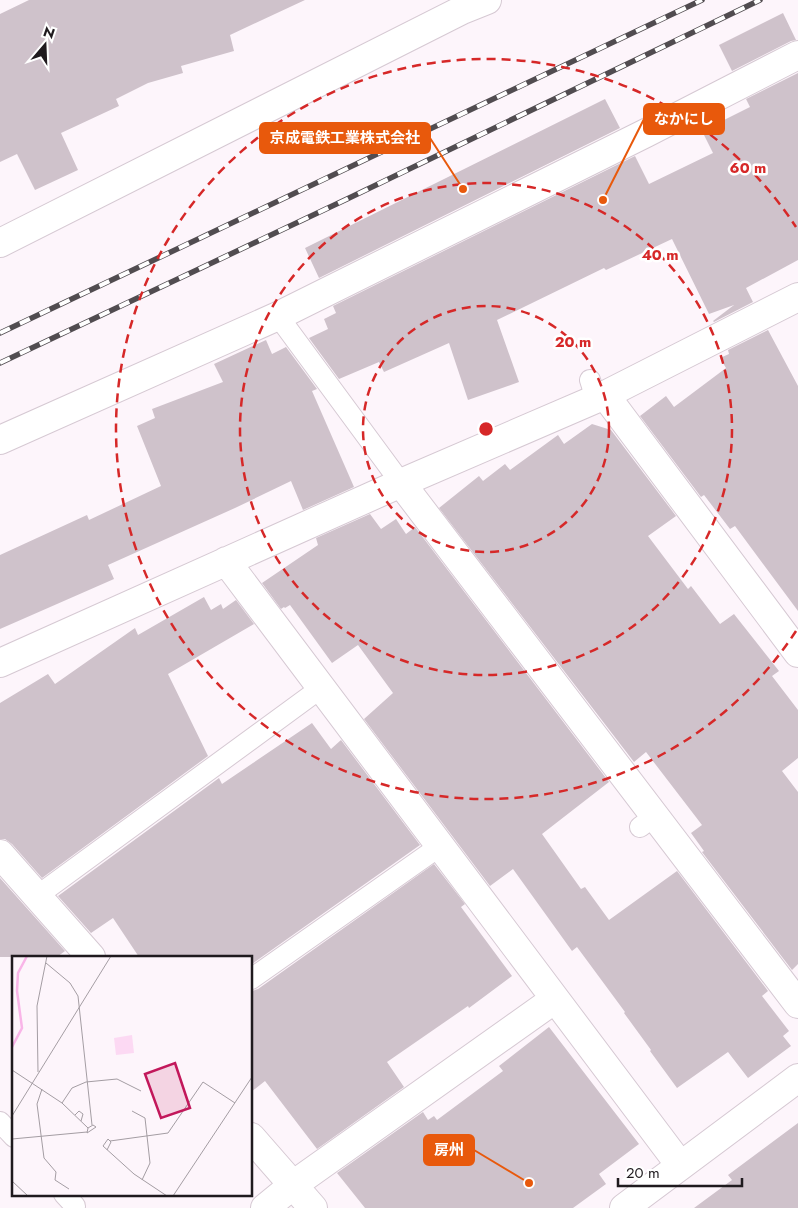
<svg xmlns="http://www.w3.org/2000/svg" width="798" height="1208" font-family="Jost,'Noto Sans JP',sans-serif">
<rect width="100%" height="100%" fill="#fdf5fb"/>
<path fill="#cfc2cb" d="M29,0H305L230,35L234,51L181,66L183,73L148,83L116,99L119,106L61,133L78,170L35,190L17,154L0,162V14Z
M783,13L796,40L791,41L732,71L719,45Z
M798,73V260L746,288L753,302L714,322L713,321L734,305L709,314L672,239L606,270L604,268L497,320L519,382L468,400L449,343L384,372L379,362L339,379L309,338L328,329L324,319L336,313L333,306L635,156L649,184L713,153L702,131L750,107L746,99Z
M605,99L620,128L319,278L305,248Z
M768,330L798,386V611L735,526L730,529L704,495L701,497L640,416L666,396L674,407L726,368L720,358L729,354L728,350Z
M266,340L272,354L286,347L317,389L312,391L354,487L303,510L291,481L235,508L108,565L114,579L0,629V555L87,515L89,520L161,486L137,426L155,418L152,409L223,382L214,364Z
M592,424L611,430L676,516L648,536L688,589L691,586L720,624L734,614L779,671L772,676L798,710V758L782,771L798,792V964L792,970L702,852L704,851L691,833L702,825L646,752L634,762L439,508L479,476L483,481L505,464L510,470L558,435L564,444Z
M370,514L381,529L396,519L406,534L415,527L609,782L542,834L581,889L585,887L609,920L677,871L768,991L762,996L789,1031L783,1036L791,1046L748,1078L728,1052L677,1088L650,1051L651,1050L624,1013L625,1012L577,947L572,951L513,869L490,886L364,719L393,693L358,645L332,663L290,605L285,608L284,607L281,609L262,583L318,545L316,538Z
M204,597L211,610L221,604L223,609L236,600L254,624L168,674L208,756L42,878L12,844L5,839H0V703L48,674L55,684L135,628L138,635Z
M312,723L331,749L341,740L420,845L252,964V957H139L113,918L91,933L58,896L219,778L222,784Z
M434,864L465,904L461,907L512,976L469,1008L468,1006L387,1062L404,1087L317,1149L265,1081L251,1092L252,991L258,989Z
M0,878L65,951L57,957H0Z
M549,1027L639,1144L599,1174L606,1184L573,1208H365L337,1173L423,1112L428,1120L434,1116L437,1120L503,1071L499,1066Z
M798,1123V1208H694L732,1180L728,1175Z"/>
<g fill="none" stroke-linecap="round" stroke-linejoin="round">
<defs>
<path id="lane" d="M278,316L401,483
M590,380L596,399
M640,827L655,816
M37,896L321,688
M251,979L440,846
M0,1122L14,1137
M64,1194L75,1206L73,1208"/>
<path id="street" d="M0,243L462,10L487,0
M605,395L798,653
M0,440L278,316L646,133L798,55
M401,483L798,1004
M226,561L680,1165
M0,663L401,483L605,395L798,297
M0,854L91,957
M251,1137L313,1208
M265,1208L293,1185L555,999"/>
<path id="secondary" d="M624,1208L798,1078"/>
</defs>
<use href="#lane" stroke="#d6c9d3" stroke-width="22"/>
<use href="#street" stroke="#d6c9d3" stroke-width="30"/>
<use href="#secondary" stroke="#d6c9d3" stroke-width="30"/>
<use href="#lane" stroke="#fff" stroke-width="20"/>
<use href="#street" stroke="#fff" stroke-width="28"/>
<use href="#secondary" stroke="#fff" stroke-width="28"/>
<defs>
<path id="rail" d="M0,333L702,0
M0,363L347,199L760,0"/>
</defs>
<use href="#rail" stroke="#514c50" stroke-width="5.5"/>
<use href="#rail" stroke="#fff" stroke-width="4" stroke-dasharray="11" stroke-linecap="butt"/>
</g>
<g fill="none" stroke="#d62828" stroke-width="2.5" stroke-dasharray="9 6">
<circle cx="486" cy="429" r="123"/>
<circle cx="486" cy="429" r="246"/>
<path d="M796 631A370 370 0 1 1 796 227"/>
</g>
<g transform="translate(12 956)">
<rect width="240" height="240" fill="#fdf5fb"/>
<path d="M120,79L122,97L104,99L102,82Z" fill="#fcd9f3"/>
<path fill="none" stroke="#f9b5e8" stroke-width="2.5" d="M0,91L10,72L5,35L6,17L15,0"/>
<path fill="none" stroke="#a49da3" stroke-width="1" d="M34,7L58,27L66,40L80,169M0,114L50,147L76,172L75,177L84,171L81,169L76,172M26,116L25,50L35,0M30,133L25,148L32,202L44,216L43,224L57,233M50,147L60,132L74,126L105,123L129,135M120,155L133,162L138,207L130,224M63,159L67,155L71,158L69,165M0,160L99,0M0,183L75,176M98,185L156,177L191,126L223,147M95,194L99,186L96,183L91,190L122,218L155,240M0,225L16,240M161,240L240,121"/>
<path fill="#c2185b" fill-opacity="0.15" stroke="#c2185b" stroke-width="2.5" d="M163,107L178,152L149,162L133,118Z"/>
<rect width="240" height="240" fill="none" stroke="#1f1a1e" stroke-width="2.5"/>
</g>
<circle cx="486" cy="429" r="8" fill="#d62828" stroke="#fff" stroke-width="2.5"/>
<g font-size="15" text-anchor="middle" font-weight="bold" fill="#d62828" stroke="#fff" stroke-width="5" stroke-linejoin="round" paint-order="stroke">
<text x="748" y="173">60 m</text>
<text x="660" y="260">40 m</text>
<text x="573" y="347">20 m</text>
</g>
<path fill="none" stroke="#e8590c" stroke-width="2" d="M603 200L644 119M463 189L430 138M529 1183L474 1150"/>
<g fill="#e8590c" stroke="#fff" stroke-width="2">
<circle cx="603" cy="200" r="5"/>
<circle cx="463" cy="189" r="5"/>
<circle cx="529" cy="1183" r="5"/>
</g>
<g fill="#e8590c" stroke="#e8590c" stroke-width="2">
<rect x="644" y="104" width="80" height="30" rx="5"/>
<rect x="260" y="123" width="170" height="30" rx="5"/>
<rect x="424" y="1135" width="50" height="30" rx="5"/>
</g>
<g font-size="15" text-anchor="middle" font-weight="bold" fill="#fff">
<text x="684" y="124">なかにし</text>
<text x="345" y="143">京成電鉄工業株式会社</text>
<text x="449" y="1155">房州</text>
</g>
<g transform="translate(45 45) rotate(19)" stroke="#ffffff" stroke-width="4" paint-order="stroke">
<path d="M0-4L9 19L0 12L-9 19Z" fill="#1f1a1e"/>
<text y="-8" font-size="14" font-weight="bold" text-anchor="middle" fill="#1f1a1e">N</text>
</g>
<path d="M618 1178v8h124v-8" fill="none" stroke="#1f1a1e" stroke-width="2.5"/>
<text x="626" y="1178" font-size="15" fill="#1f1a1e" stroke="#ffffff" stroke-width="4" paint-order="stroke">20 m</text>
</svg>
